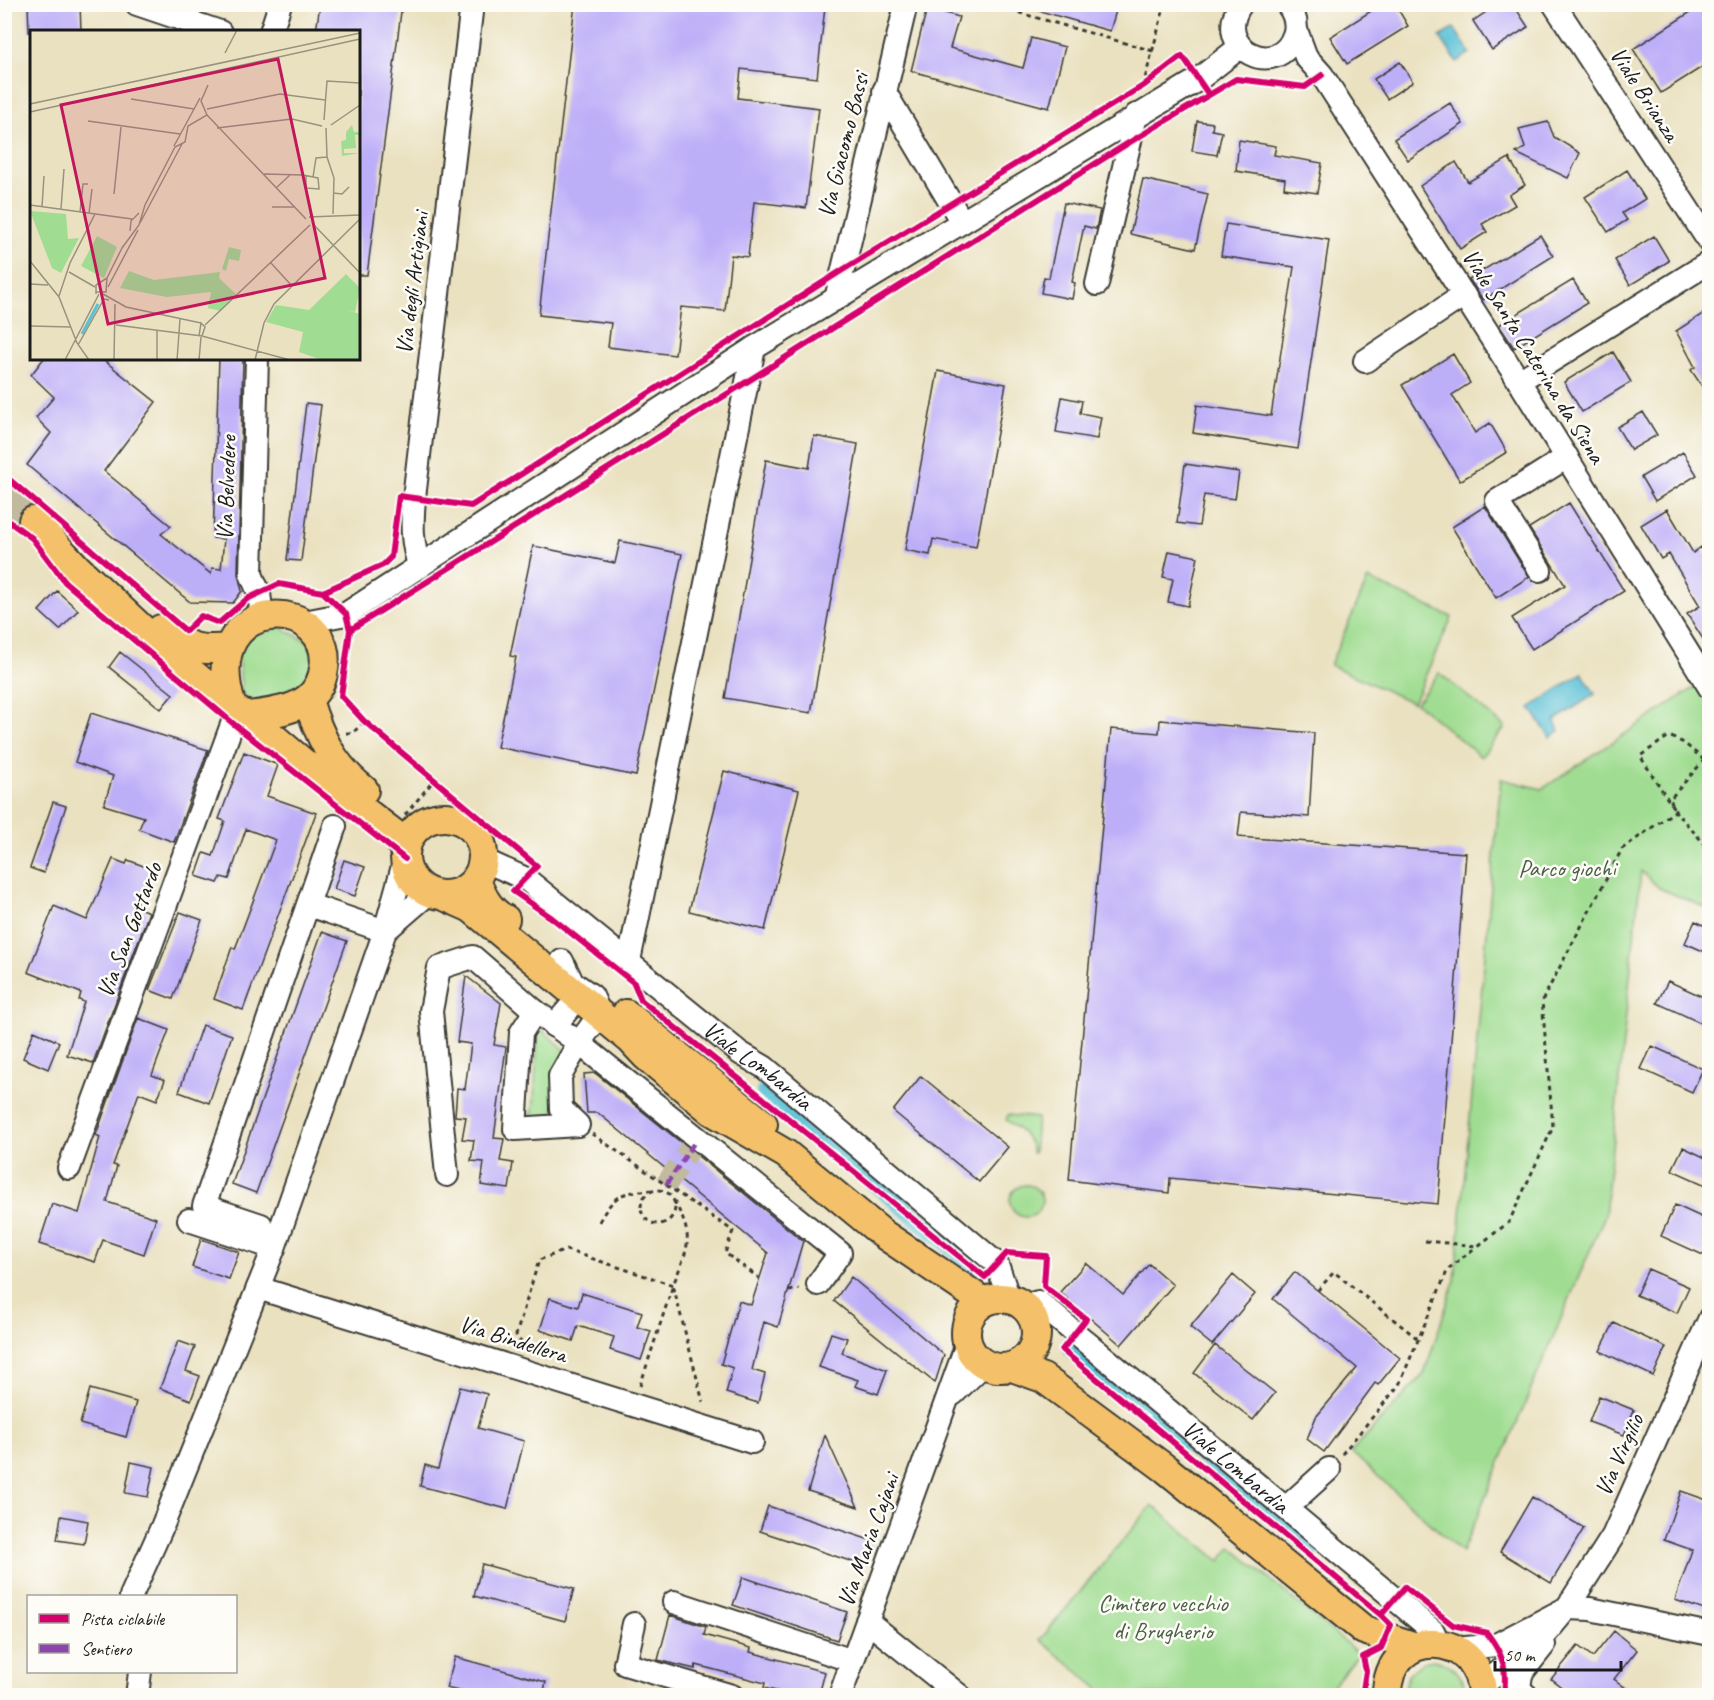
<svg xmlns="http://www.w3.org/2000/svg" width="1714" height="1700" font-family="Caveat,sans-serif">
<rect width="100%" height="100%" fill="#fdfcf7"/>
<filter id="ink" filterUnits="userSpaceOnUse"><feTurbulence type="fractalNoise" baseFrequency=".0167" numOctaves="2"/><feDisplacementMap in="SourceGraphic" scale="12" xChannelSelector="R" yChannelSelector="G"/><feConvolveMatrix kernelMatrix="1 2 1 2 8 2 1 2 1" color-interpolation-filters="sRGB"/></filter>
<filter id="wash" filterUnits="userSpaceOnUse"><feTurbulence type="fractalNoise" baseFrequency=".008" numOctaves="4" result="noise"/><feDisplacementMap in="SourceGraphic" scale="24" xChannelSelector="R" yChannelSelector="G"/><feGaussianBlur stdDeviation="1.35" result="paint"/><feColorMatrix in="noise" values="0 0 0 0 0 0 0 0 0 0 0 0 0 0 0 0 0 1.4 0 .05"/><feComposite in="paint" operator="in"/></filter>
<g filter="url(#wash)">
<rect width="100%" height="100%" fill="#eae1c0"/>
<path fill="#a0dd92" stroke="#5e7c57" stroke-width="1.5" d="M1368,579L1452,617L1413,703L1330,665Z
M280,627L309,642L314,663L301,691L256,703L242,694L238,652L251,635Z
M1439,673L1505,727L1481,757L1416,703Z
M1700,684L1710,699L1709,909L1659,888L1641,871L1605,1215L1462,1552L1351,1452L1424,1374L1455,1280L1501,779L1542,789Z
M541,1029L565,1050L553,1116L525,1125L521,1115L533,1113L538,1038L527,1036L533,1030Z
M1008,1115L1037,1118L1034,1153H1032C1031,1136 1018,1130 1006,1120Z
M1010 1201a16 16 0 1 1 32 0a16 16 0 1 1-32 0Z
M1152,1505L1220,1561L1231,1547L1359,1654L1325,1695H1106L1040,1640Z
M1433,1660C1453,1663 1465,1675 1464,1695H1404L1408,1675L1423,1662Z"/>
<path fill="#5ac1d7" stroke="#3b6e7a" stroke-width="1.5" d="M1454,28L1470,53L1457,62L1440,37Z
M1582,673L1595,694L1554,721L1560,731L1550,737L1530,708Z"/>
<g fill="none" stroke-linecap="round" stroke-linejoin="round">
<path stroke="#5ac1d7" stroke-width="18" d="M765,1092L975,1266
M1072,1349L1315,1547"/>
</g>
<g id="blocks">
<path fill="#bdaef8" d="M28,4H80L81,32H29Z
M320,4H402L367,275H358V32H316Z
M575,4H804L825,7L817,78L741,69L738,98L819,108L806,208L754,202L748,257L731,255L725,311L681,307L675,355L608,347L611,323L539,315Z
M1033,4H1118L1110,31L1033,9Z
M1382,4H1395L1408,26L1347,64L1330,37Z
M1498,4H1513L1528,27L1492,50L1473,21Z
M1703,4H1710V62L1661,93L1633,49Z
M927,8L959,17L950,48L1023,68L1031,38L1065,47L1049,108L911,71Z
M1400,62L1413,82L1387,99L1374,79Z
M1450,103L1463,124L1408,160L1394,139Z
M1197,121L1213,123L1212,130L1222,132L1217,155L1192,151Z
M1548,122L1554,137L1580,153L1568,178L1516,153L1525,148L1519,129Z
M1239,140L1276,146L1274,155L1322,163L1317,193L1284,188L1285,179L1236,171Z
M1509,158L1525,185L1509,195L1515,205L1482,224L1487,232L1460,249L1420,186L1456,162L1468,182Z
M1627,170L1645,199L1622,213L1627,220L1608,232L1585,197Z
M1143,179L1208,194L1195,249L1130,234Z
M1064,203L1100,210L1096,229L1084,226L1072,282L1075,283L1072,299L1041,293L1044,277L1049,278Z
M1226,224L1329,240L1298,449L1193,433L1197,405L1271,416L1294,267L1221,256Z
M1540,235L1553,256L1483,300L1469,279Z
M1654,236L1669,261L1630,285L1615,260Z
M1573,280L1587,303L1514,348L1499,325Z
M1704,313L1710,322V398L1691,370L1695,367L1676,331Z
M1613,352L1631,382L1582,412L1564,382Z
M1453,354L1470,383L1452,395L1475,433L1490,423L1507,452L1460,481L1402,385Z
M44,358H101L156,402L104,471L171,526L161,534L211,574L212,568L221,569L224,539L213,538L219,358H243L238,574L242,591L233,603L190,602L27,465L51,433L36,418L54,397L31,375Z
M938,371L1006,384L976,547L933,539L930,555L905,550Z
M1062,397L1082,401L1080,413L1101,417L1097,439L1056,432Z
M306,403L321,405L301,561L287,560Z
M1643,412L1657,435L1631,450L1617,427Z
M814,436L858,444L811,713L725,698L766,460L809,468Z
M1683,452L1697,475L1655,501L1641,477Z
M1185,464L1239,472L1235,499L1204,495L1199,526L1177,523Z
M1569,503L1624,591L1532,649L1512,618L1565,585L1529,528Z
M1485,506L1529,577L1496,598L1452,527Z
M1667,509L1693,553L1701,547L1710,561V650L1687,614L1700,606L1669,554L1661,559L1641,525Z
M620,541L682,554L636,776L497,747L516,657L510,656L533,546L615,563Z
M1169,551L1198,557L1188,606L1168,602L1173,579L1163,577Z
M57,591L78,610L60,630L39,611Z
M120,652L173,694L161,709L109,667Z
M91,713L208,750L174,842L139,829L144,817L104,805L113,776L75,762Z
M1160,720L1314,733L1309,817L1241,812L1238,837L1466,853L1438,1204L1170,1178L1169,1193L1069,1180L1111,729L1159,733Z
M244,752L278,765L267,796L316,813L243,1010L214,999L232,947L235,949L276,840L246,829L229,879L221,877L218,883L196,876L204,853L213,856L225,821L219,819Z
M724,771L799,790L765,930L689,911Z
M53,802L66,806L44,873L30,868Z
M113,859L126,864L128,860L151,869L136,907L149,912L93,1063L67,1055L84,1002L79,1000L81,993L28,972L54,906L87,920Z
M344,860L365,867L355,896L334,889Z
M180,912L202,920L173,999L149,990Z
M1695,921L1710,928V954L1685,943Z
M322,932L347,941L256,1193L232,1184Z
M466,976L501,1003L494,1045L506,1047L494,1138L504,1139L500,1161L513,1163L509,1189L481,1185L484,1162L471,1161L474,1140L462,1139L466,1117L455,1116L457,1088L465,1089L471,1044L457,1042Z
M1668,981L1710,1000V1027L1657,1003Z
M138,1018L169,1030L152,1075L165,1080L157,1100L139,1093L113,1165L117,1166L107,1202L156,1218L144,1254L103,1240L95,1262L39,1244L52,1204L79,1213L100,1137L96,1135Z
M202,1025L232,1035L209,1103L179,1092Z
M34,1031L59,1042L48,1069L23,1058Z
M1652,1046L1703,1069L1692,1092L1641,1069Z
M595,1073L803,1241L778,1327L764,1322L752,1370L765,1374L758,1403L726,1393L733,1368L721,1364L739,1301L751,1305L768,1253L598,1113H587L584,1074Z
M921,1076L1008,1147L979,1182L893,1111Z
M1683,1147L1710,1160V1187L1672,1170Z
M1675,1205L1710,1221V1240L1703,1255L1661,1236Z
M201,1239L239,1252L229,1279L192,1267Z
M1086,1263L1123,1295L1149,1264L1173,1285L1121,1345L1060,1292Z
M1648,1269L1689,1287L1677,1313L1636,1295Z
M1295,1272L1400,1358L1378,1385L1375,1383L1324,1452L1307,1439L1316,1417L1357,1368L1273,1299Z
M1233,1275L1255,1294L1212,1345L1190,1327Z
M851,1277L944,1355L935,1383L834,1301Z
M582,1293L642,1312L637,1327L651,1331L641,1360L610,1350L614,1337L578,1326L573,1341L540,1330L550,1298L578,1307Z
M1614,1323L1666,1347L1653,1376L1600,1351Z
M831,1333L847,1338L842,1353L887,1370L878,1394L855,1386L858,1380L819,1367Z
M178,1341L195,1347L186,1371L200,1376L191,1400L160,1388Z
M1215,1345L1275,1393L1253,1420L1194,1373Z
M460,1387L487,1394L478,1428L524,1441L507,1509L420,1486L425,1465L438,1469Z
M90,1389L136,1402L126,1437L80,1424Z
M1599,1396L1634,1410L1624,1435L1589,1422Z
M825,1435L858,1507L808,1491Z
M131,1462L154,1467L148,1497L125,1493Z
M1681,1491L1710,1501V1612L1675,1600L1692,1550L1664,1540Z
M1532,1497L1584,1528L1551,1583L1500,1552Z
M768,1506L873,1541L865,1566L760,1531Z
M61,1516L88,1521L84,1544L57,1540Z
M482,1564L574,1589L565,1621L474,1596Z
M743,1577L847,1612L837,1640L733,1605Z
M670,1615L706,1627L704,1635L751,1648L750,1652L825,1672L819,1695H792L764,1688L765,1683L696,1665L695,1669L658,1660Z
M1614,1631L1637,1650L1614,1679L1635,1695H1572L1551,1679L1578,1646L1593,1657Z
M455,1657L546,1682L543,1695H475L446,1688Z"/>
</g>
</g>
<g filter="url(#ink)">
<use href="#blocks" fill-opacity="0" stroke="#3b3a35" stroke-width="1.5"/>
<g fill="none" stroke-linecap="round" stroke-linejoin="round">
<path stroke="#c1ba9f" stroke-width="22" stroke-dasharray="22 11" stroke-linecap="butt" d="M666,1185L696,1140"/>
<path stroke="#c1ba9f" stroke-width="28" stroke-dasharray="28 14" stroke-linecap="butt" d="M4,498L33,521"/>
<defs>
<g id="minor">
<path d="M137,4L220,32"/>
<path d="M1241,4C1210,49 1279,81 1294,35C1298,24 1294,13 1287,4"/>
<path d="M1554,4L1710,243"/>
<path d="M1296,30L1306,57L1322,75L1519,381L1710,688"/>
<path d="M271,32L280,4"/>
<path d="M884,91L962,222"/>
<path d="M1097,284L1136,115"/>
<path d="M836,299L906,4"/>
<path d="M257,358L251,574L259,593L262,617"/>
<path d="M1365,361L1464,295"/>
<path d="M1519,381L1710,262"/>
<path d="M420,567C411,543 412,523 414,498L472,4"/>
<path d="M1540,570L1497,501L1567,457"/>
<path d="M304,622L346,614L754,348L1199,79L1240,47"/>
<path id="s1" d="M484,854L490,863L526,879L740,1053L764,1067L997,1264L1009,1299"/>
<path d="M309,905L385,931"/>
<path d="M385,931L429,893"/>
<path d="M629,961L754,348"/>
<path d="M535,1011L521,1033L515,1129L578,1125L561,1109L560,1076L579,1043L840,1253L818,1284"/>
<path d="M554,1026L579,997"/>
<path d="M69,1168L237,711"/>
<path d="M447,1175L431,1011L439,968L473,957L535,1011L579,1043L600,1014L592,996L572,982L562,961"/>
<path d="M189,1220L274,1248"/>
<path d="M261,1225L204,1206L335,826"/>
<path d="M258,1288L752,1442"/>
<path id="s2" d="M1024,1306L1038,1302L1433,1631L1439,1644"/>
<path d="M953,1394L984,1364"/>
<path d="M1287,1507L1329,1469"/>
<path d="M131,1596L162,1527L274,1248L385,931L405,859"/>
<path d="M674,1602L853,1661"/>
<path d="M867,1621L960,1696"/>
<path d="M634,1624L625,1664L732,1696"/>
<path d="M1456,1649L1496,1645L1567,1608L1590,1609L1710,1634"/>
<path d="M1482,1686L1547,1632L1567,1608L1613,1536L1710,1318"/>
<path d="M137,1696L140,1672"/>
<path d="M840,1696L967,1344"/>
<path d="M1527,1696L1519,1689L1521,1674L1544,1645"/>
</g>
<path id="major" d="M33,521L79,570L161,647L237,711L248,716L320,777L397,836L405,851
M161,629C186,646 196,652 228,648
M308,700C319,736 333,766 364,790
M231,704C196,588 342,595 323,674C315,709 278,712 248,716
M405 856a39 39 0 1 1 78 0a39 39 0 1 1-78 0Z
M476,880C482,896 489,911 505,919
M444,896L471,908L631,1040L646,1056L712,1111L786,1154L883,1234L984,1302
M626,1014L763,1124
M966 1333a35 35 0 1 1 70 0a35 35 0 1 1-70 0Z
M1012,1367L1043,1378L1166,1469L1364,1630L1413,1646
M1387,1696C1386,1624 1482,1629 1482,1696"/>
</defs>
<use href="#minor" stroke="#3b3a35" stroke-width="26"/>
<use href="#major" stroke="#3b3a35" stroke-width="32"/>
<path stroke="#3b3a35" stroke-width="3" stroke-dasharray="4.5 4.5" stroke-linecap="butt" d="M1015,4L1020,13L1153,51
M1143,86L1165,4
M346,733H353L364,721
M1704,760L1684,743L1669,736L1640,756L1676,812L1670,799L1704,760L1710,769
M405,815L434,780
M592,1134L733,1231L725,1253L759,1278
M641 1207a17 17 0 1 1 34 0a17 17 0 1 1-34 0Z
M599,1222C615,1193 622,1192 654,1190
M1425,1241L1478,1246L1509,1222L1553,1127L1542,1001L1622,849L1675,811L1710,850
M1318,1290L1334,1272L1418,1339
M789,1291L799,1289
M527,1351L516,1335L539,1260L566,1250L673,1285C689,1245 695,1239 673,1199
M640,1386L673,1285L703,1402
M1342,1454L1399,1385L1448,1269L1476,1247"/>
<use href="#minor" stroke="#fff" stroke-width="22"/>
<use href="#major" stroke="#f4c16a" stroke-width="28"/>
<path stroke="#8e44ad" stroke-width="4.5" stroke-dasharray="9 4.5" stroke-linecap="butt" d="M666,1185L696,1140"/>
<defs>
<path id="cycleway" d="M4,475L186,631L201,616L219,623L247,599L279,584L323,592L346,614L350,630L341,696L364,721L537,866L513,891L552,918L634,983L641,1000L985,1277L1007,1253L1046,1256L1044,1286L1086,1319L1062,1350L1381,1615L1405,1587L1453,1625L1487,1633C1504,1656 1507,1668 1504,1696
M4,518L32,538L65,582L235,725L405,859
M323,592L383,565L391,557L399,496L471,506L841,271L1143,86L1182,56L1209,95
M350,630L1130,142L1236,79L1305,87L1322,75
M1362,1696L1366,1671L1363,1657L1381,1648L1391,1625L1381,1615"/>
</defs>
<use href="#cycleway" stroke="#fdfcf7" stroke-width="10"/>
<use href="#cycleway" stroke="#d6006c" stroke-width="6"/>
</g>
</g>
<g text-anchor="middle" stroke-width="5" stroke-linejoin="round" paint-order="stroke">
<g font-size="24" fill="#1c1c1c" stroke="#fdfcf7">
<text transform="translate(1645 94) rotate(57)" y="8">Viale Brianza</text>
<text transform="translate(843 145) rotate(-76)" y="8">Via Giacomo Bassi</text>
<text transform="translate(412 283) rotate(-83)" y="8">Via degli Artigiani</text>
<text transform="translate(1534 356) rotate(58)" y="8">Viale Santa Caterina da Siena</text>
<text transform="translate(226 488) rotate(-88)" y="8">Via Belvedere</text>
<text transform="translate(129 930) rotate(-69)" y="8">Via San Gottardo</text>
<text dy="8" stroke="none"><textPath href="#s1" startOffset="348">Viale Lombardia</textPath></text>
<text transform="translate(513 1339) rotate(17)" y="8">Via Bindellera</text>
<text transform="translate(1619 1455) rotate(-66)" y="8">Via Virgilio</text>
<text dy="8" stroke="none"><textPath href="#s2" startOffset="272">Viale Lombardia</textPath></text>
<text transform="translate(868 1540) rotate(-70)" y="8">Via Maria Cajani</text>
</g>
<g font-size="24" fill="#4a6045" stroke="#fdfcf7">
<text x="1567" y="876">Parco giochi</text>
<text x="1163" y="1611">Cimitero vecchio<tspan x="1163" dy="28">di Brugherio</tspan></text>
</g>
</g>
<g transform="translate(30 30)">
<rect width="330" height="330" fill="#eae1c0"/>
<path d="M322,95L324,102H330V120L329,105H325L326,118L314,119V123H330L312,126L311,111L316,110V102ZM0,181L36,184L38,209L49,208L31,243L22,238ZM67,206L87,217L74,248L51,236ZM199,217L211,220L209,231L199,229L196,241L192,239ZM99,241L124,250L190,242L189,248L207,265L191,281L178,278L181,262L137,267L90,258ZM316,244L330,258L325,282L316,280L330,284V330H292L269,322L273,302L236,292L246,275L279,280Z" fill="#a0dd92"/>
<path fill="none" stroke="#5ac1d7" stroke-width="3" d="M52,304L68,274"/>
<path fill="none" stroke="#98927e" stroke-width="1.5" d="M195,23L207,0M101,69L164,79M0,74L330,3M177,79L250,64L295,70M0,82L330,9M177,85L276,189M294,90L297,51L330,53M58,91L150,104M301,95L330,75M187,98L262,89L292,96M296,98L297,127L304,148L303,184M144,116L170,68M234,144L273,145L288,148L289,159L276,158V146M283,147L286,128L297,127M246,158L260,145M303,163L312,164L319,157M84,164L91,97M0,175L102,189M12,177L14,146M242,177H264M31,179L34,139M50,182L53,154H58M59,183L62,159M279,187L330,185M110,193L152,114M283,194L330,243M100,201L101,191L109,183M92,218L109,195L115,175L145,117L155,112L158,96L177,85L171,71L178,55M0,231L29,267L47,313L59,330M241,233L262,256M39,242L65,257M0,254L18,255M78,257L108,200M66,262H76L77,248L93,216M66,264V255L77,248M73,264L96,277L171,293M29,266L40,233L65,184M86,295L172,306L260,330M175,295L280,195M0,296L41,297M127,301V330M169,306L171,293L175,297L172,306M48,315L74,269L79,270M35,330L69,264M84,330L85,274M147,330L150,289M169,330L171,307M225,330L234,293L244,274L330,189"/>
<path fill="#c2185b" fill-opacity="0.15" stroke="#c2185b" stroke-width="3" d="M248,29L295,248L78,294L31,75Z"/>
<rect width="330" height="330" fill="none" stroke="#1c1c1c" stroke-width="3"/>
</g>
<rect width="1714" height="1700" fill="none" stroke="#fdfcf7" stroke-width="24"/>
<rect x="27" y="1595" width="210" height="78" fill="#fdfcf7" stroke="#a3a29f" stroke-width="1.5"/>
<rect x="39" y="1614" width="30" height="9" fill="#d6006c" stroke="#a3a29f" stroke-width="1.5"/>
<text x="81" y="1625" font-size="18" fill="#1c1c1c">Pista ciclabile</text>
<rect x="39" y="1644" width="30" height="9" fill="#8e44ad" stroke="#a3a29f" stroke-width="1.5"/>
<text x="81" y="1655" font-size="18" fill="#1c1c1c">Sentiero</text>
<path d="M1495 1661v9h126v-9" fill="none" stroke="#1c1c1c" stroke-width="3"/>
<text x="1504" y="1661" font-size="18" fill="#1c1c1c" stroke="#fdfcf7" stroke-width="4.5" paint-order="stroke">50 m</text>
</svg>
